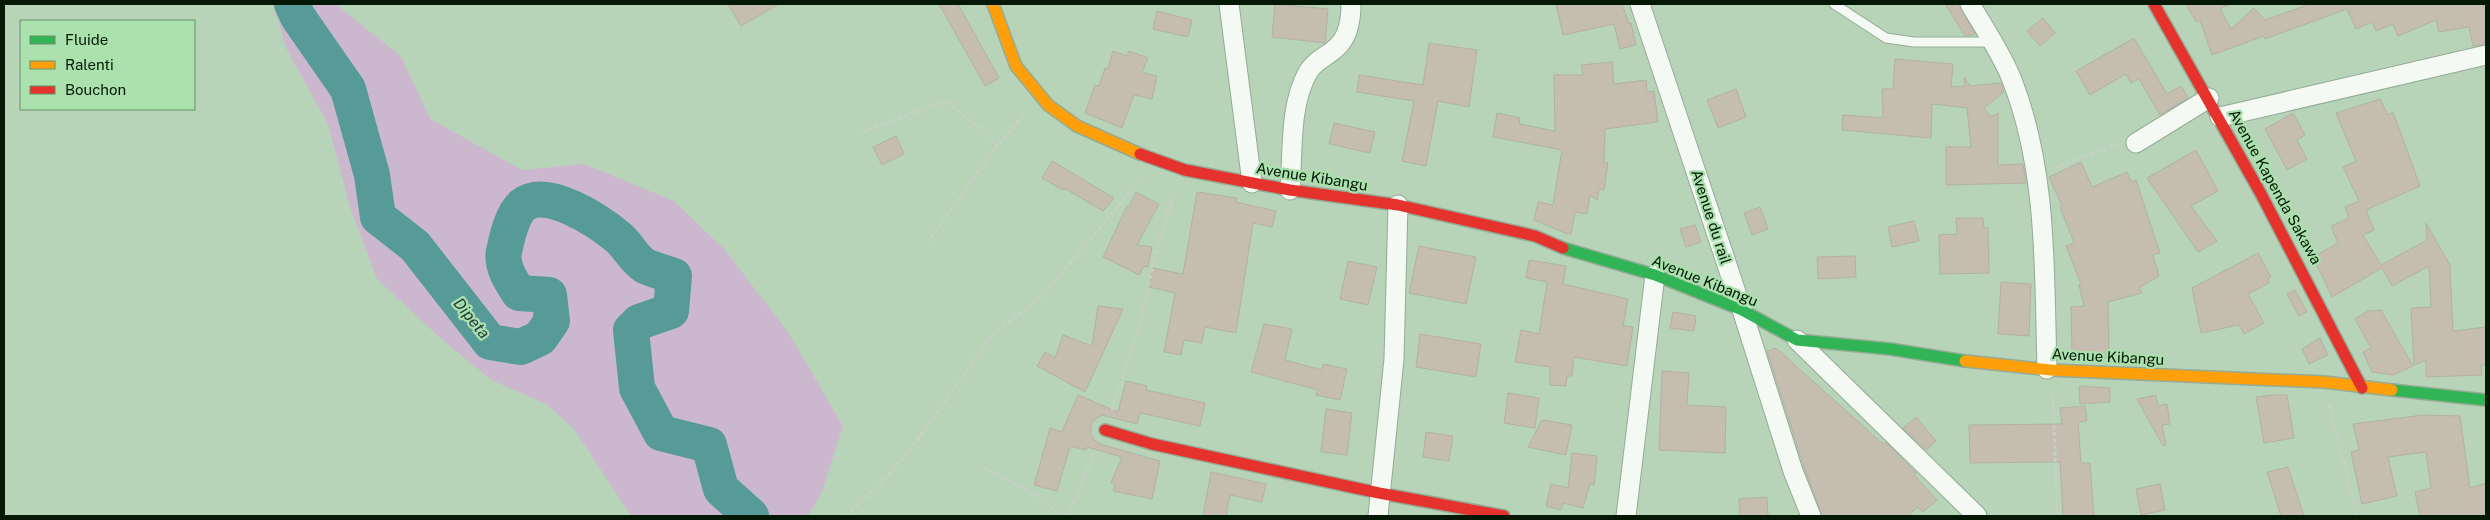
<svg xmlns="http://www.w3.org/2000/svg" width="2490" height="520" font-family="'Public Sans',sans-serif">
<rect width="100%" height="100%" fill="#b7d4b8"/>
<path fill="#ccb8ce" d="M273,4H335L401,56L430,119L522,170L584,164L674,201L725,250L788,332L843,426L822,492L808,516H631L574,429L546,404L491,380L438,336L377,279L350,207L328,124L286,48Z"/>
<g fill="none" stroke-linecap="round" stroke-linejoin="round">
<path stroke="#579b99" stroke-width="36" d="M292,4L298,17L348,89L372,175L378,217L415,246L490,342L521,347L540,338L552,321L549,295L519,293C511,281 501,266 504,251C507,238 512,214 523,205C547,186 600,222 619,238C628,246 635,260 645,266C654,270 665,273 674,276L671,311L639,322L631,330L637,388L661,433L709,445L721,489L751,516"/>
</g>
<path fill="#c5bdaf" stroke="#b3b1a4" d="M728,4H779L741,26Z
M939,4H958L999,78L985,86Z
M1275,4L1328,9L1325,43L1272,37Z
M1556,4H1622L1629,24L1631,23L1636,45L1620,49L1614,24L1563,35Z
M1945,4H1959L1975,34L1965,36Z
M2186,4H2230L2220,9L2231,29L2254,8L2265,20L2310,4H2483L2484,8L2486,7V44L2473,46L2469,27L2439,32L2436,20L2398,36L2393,24L2376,31L2372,22L2356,29L2347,9L2265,39L2264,36L2212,55L2200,20L2196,22Z
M1157,11L1192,20L1188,37L1153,29Z
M2043,18L2055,33L2040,46L2027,31Z
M2134,38L2167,94L2181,86L2188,98L2160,115L2139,79L2131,83L2126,74L2090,95L2076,71Z
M1429,43L1477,50L1469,107L1438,101L1426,166L1402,161L1414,101L1357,92L1359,75L1423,85Z
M1113,51L1127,56L1129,51L1148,58L1142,72L1157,76L1152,99L1134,95L1122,128L1085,113L1095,85L1099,86L1105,68L1108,69Z
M1895,59L1953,64L1951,87L1965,86L1964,77L1970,86L2001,83L2004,92L1984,108L1991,117L1998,113V165L2023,164L2026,183L1946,185V147H1971L1967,108L1932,104L1931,138L1842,130L1843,115L1883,118L1882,89H1893Z
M1612,62L1614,84L1646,80L1647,92L1654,91L1658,122L1605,129L1604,162L1608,163L1604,190L1599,189L1597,200L1590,195L1587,214L1575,212L1571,234L1565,233L1534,220L1538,202L1553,205L1562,150L1493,137L1497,113L1520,118L1519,124L1555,131L1554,75H1583L1581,65Z
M1736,89L1746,117L1718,128L1707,100Z
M2380,99L2388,115L2393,112L2420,186L2366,210L2374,230L2363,235L2381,265L2427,240L2426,223L2450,265L2453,331L2486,327V365H2481L2482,375L2426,377V360L2414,365L2411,308L2431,307L2429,266L2392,286L2382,268L2332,297L2313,257L2338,243L2331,226L2349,218L2345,207L2359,201L2343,167L2356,161L2336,113Z
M2293,113L2305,135L2297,140L2307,159L2287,170L2265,129Z
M1334,123L1375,132L1370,153L1329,144Z
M896,136L904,154L882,165L873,147Z
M2196,150L2218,191L2191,206L2217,241L2198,252L2147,178Z
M1052,161L1114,198L1103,211L1064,188L1063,190L1042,178Z
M2081,162L2092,187L2127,172L2131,182L2136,180L2160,253L2153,255L2159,276L2139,288L2142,293L2108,302L2109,358L2072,356L2071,307L2084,306L2079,285L2081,284L2066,246L2074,243L2060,207L2062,206L2049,177Z
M1136,192L1159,204L1137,245L1152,247L1148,267L1144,266L1139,275L1103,257L1127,206H1129Z
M1197,192L1237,198L1236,202L1276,211L1272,227L1253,223L1236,333L1205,327L1202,343L1184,340L1181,355L1164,352L1175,293L1149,287L1153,268L1183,274Z
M1760,207L1768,229L1752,235L1744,213Z
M1956,218H1983L1984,228H1988L1989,273L1940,274L1939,235L1957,234Z
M1914,221L1919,241L1892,247L1888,227Z
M1695,225L1701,242L1686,247L1680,229Z
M1419,246L1476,257L1466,304L1409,293Z
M2258,253L2271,277L2268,278L2269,283L2248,294L2264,323L2244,334L2239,325L2201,333L2192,288Z
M1855,256L1856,277L1818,279L1817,257Z
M1529,260L1566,266L1563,284L1628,299L1623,326L1633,327L1627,366L1574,357L1572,376H1567L1566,386L1550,385V367L1515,362L1521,330L1539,334L1547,282L1526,278Z
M1348,261L1377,267L1368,305L1340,299Z
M2001,282L2031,284L2029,336L1998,334Z
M2295,290L2307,312L2299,316L2287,294Z
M1098,306L1123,309L1085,392L1037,366L1045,352L1055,358L1063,335L1092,346Z
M2381,310L2413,366L2393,375L2372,372L2363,352L2371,348L2355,319L2368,311Z
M1673,312L1696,316L1694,331L1670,328Z
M1264,324L1292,329L1285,360L1322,370L1323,364L1347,369L1340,400L1316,395L1318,390L1251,372Z
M1420,334L1481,344L1476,377L1416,367Z
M2320,338L2328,355L2309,364L2302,349Z
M1776,348L1883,444L1886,442L1909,466L1916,473L1914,475L1937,500L1923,512L1918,507L1907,516H1822L1804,467L1767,351Z
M1662,371L1689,373L1687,405L1726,407L1725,453L1659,450Z
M1126,381L1147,386L1146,390L1205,403L1200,426L1140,413L1137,424L1102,415L1095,419L1091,425V434L1094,440L1100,444L1160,461L1152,499L1113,491L1115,484L1111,483L1122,457L1087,447L1086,450L1070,446L1057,491L1034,485L1050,428L1062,432L1078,395L1118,412Z
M2079,386L2110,388V402L2080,404Z
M1508,393L1539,398L1535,428L1504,423Z
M2156,395L2158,406L2167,404L2170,424L2162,425L2166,445L2163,446L2137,399Z
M2273,395H2287L2294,438L2264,443L2256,397Z
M2085,406L2087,421L2078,422L2081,463H2090L2094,516H2063L2060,462L1970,463L1969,425L2062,424L2060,408Z
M1326,409L1352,413L1347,455L1321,452Z
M2423,415L2460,416L2470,488L2486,483V516H2420L2415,492L2431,488L2426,452L2388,457L2397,496L2362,504L2351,452L2359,450L2353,424Z
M1916,417L1936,441L1926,450L1903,428Z
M1542,420L1572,425L1566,455L1528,447Z
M1426,432L1453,436L1449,461L1423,457Z
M1572,453L1597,456L1594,485L1590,484L1583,508L1563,503L1561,510L1546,506L1551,484L1568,488Z
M2288,467L2304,516H2281L2267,472Z
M1211,472L1266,484L1262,502L1230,495L1226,516H1203Z
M2160,484L2165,510L2141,515L2136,489Z
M1767,497L1768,516H1740L1739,499Z"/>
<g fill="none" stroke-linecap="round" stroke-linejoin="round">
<defs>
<path id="lane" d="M1834,4L1886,38L1914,42H1992"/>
<path id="street" d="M1229,4L1252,183
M1640,4L1742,310L1793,471L1811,516
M1970,4C1984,28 2002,54 2012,80C2048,172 2044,272 2047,369
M2220,117L2486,55
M2136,143L2209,98
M1290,190C1293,152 1289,106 1308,72C1315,60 1328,56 1337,47C1349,36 1351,19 1351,4
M1797,340L1977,516
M1378,516L1394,359L1398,205
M1626,516L1655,275"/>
<path id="fast" d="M1563,248L1655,275L1742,310L1797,340L1890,349L1965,361
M2392,390L2486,400"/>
<path id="slow" d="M993,4L1016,66L1048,105L1077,126L1140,154
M1965,361L2051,370L2324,382L2392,390"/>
<path id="jam" d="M2154,4L2261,194L2362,388
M1140,154L1185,170L1290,190L1398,205L1535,236L1563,248
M1105,430L1152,444L1379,493L1504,516"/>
</defs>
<use href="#lane" stroke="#94ab95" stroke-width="11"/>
<use href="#street" stroke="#94ab95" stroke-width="21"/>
<use href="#fast" stroke="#94ab95" stroke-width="14"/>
<use href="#slow" stroke="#94ab95" stroke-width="14"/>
<use href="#jam" stroke="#94ab95" stroke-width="14"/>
<path stroke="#c7d0c7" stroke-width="3" stroke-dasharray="4 2.5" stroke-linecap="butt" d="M862,132L946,101L981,129L997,146
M2054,168L2118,144
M927,243L997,146L1025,113
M2053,393L2057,516
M2329,405L2357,516
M1112,410L1140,324L1157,247L1175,191
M984,468L1042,498L1061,516
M846,516L887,477L910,450L992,336L1043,295L1141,179
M1068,516L1095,450"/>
<use href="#lane" stroke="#f4f9f4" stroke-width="9"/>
<use href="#street" stroke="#f4f9f4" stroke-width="19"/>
<use href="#fast" stroke="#30b455" stroke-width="11"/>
<use href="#slow" stroke="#ff9f0a" stroke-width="11"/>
<use href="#jam" stroke="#e5322d" stroke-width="11"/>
</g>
<g text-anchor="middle" stroke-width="4.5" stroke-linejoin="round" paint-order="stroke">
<g font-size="15" fill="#041805" stroke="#aae1ac">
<text transform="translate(1312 177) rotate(9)" y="5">Avenue Kibangu</text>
<text transform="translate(2275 187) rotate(61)" y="5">Avenue Kapenda Sakawa</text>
<text transform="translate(1711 217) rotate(72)" y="5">Avenue du rail</text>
<text transform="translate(1705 281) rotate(22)" y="5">Avenue Kibangu</text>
<text transform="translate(2108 357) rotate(3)" y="5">Avenue Kibangu</text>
</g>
<g font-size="16" font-style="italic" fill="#213b3f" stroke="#aae1ac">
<text transform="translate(472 318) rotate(51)" y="6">Dipeta</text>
</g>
</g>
<rect width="2490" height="520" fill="none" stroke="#041805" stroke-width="10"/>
<rect x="20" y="20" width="175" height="90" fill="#aae1ac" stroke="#689169"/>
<rect x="30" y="36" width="25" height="8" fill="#30b455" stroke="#689169"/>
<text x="65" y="45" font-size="15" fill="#041805">Fluide</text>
<rect x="30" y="61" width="25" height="8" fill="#ff9f0a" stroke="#689169"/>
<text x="65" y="70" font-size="15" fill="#041805">Ralenti</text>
<rect x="30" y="86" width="25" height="8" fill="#e5322d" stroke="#689169"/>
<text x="65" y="95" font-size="15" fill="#041805">Bouchon</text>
</svg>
